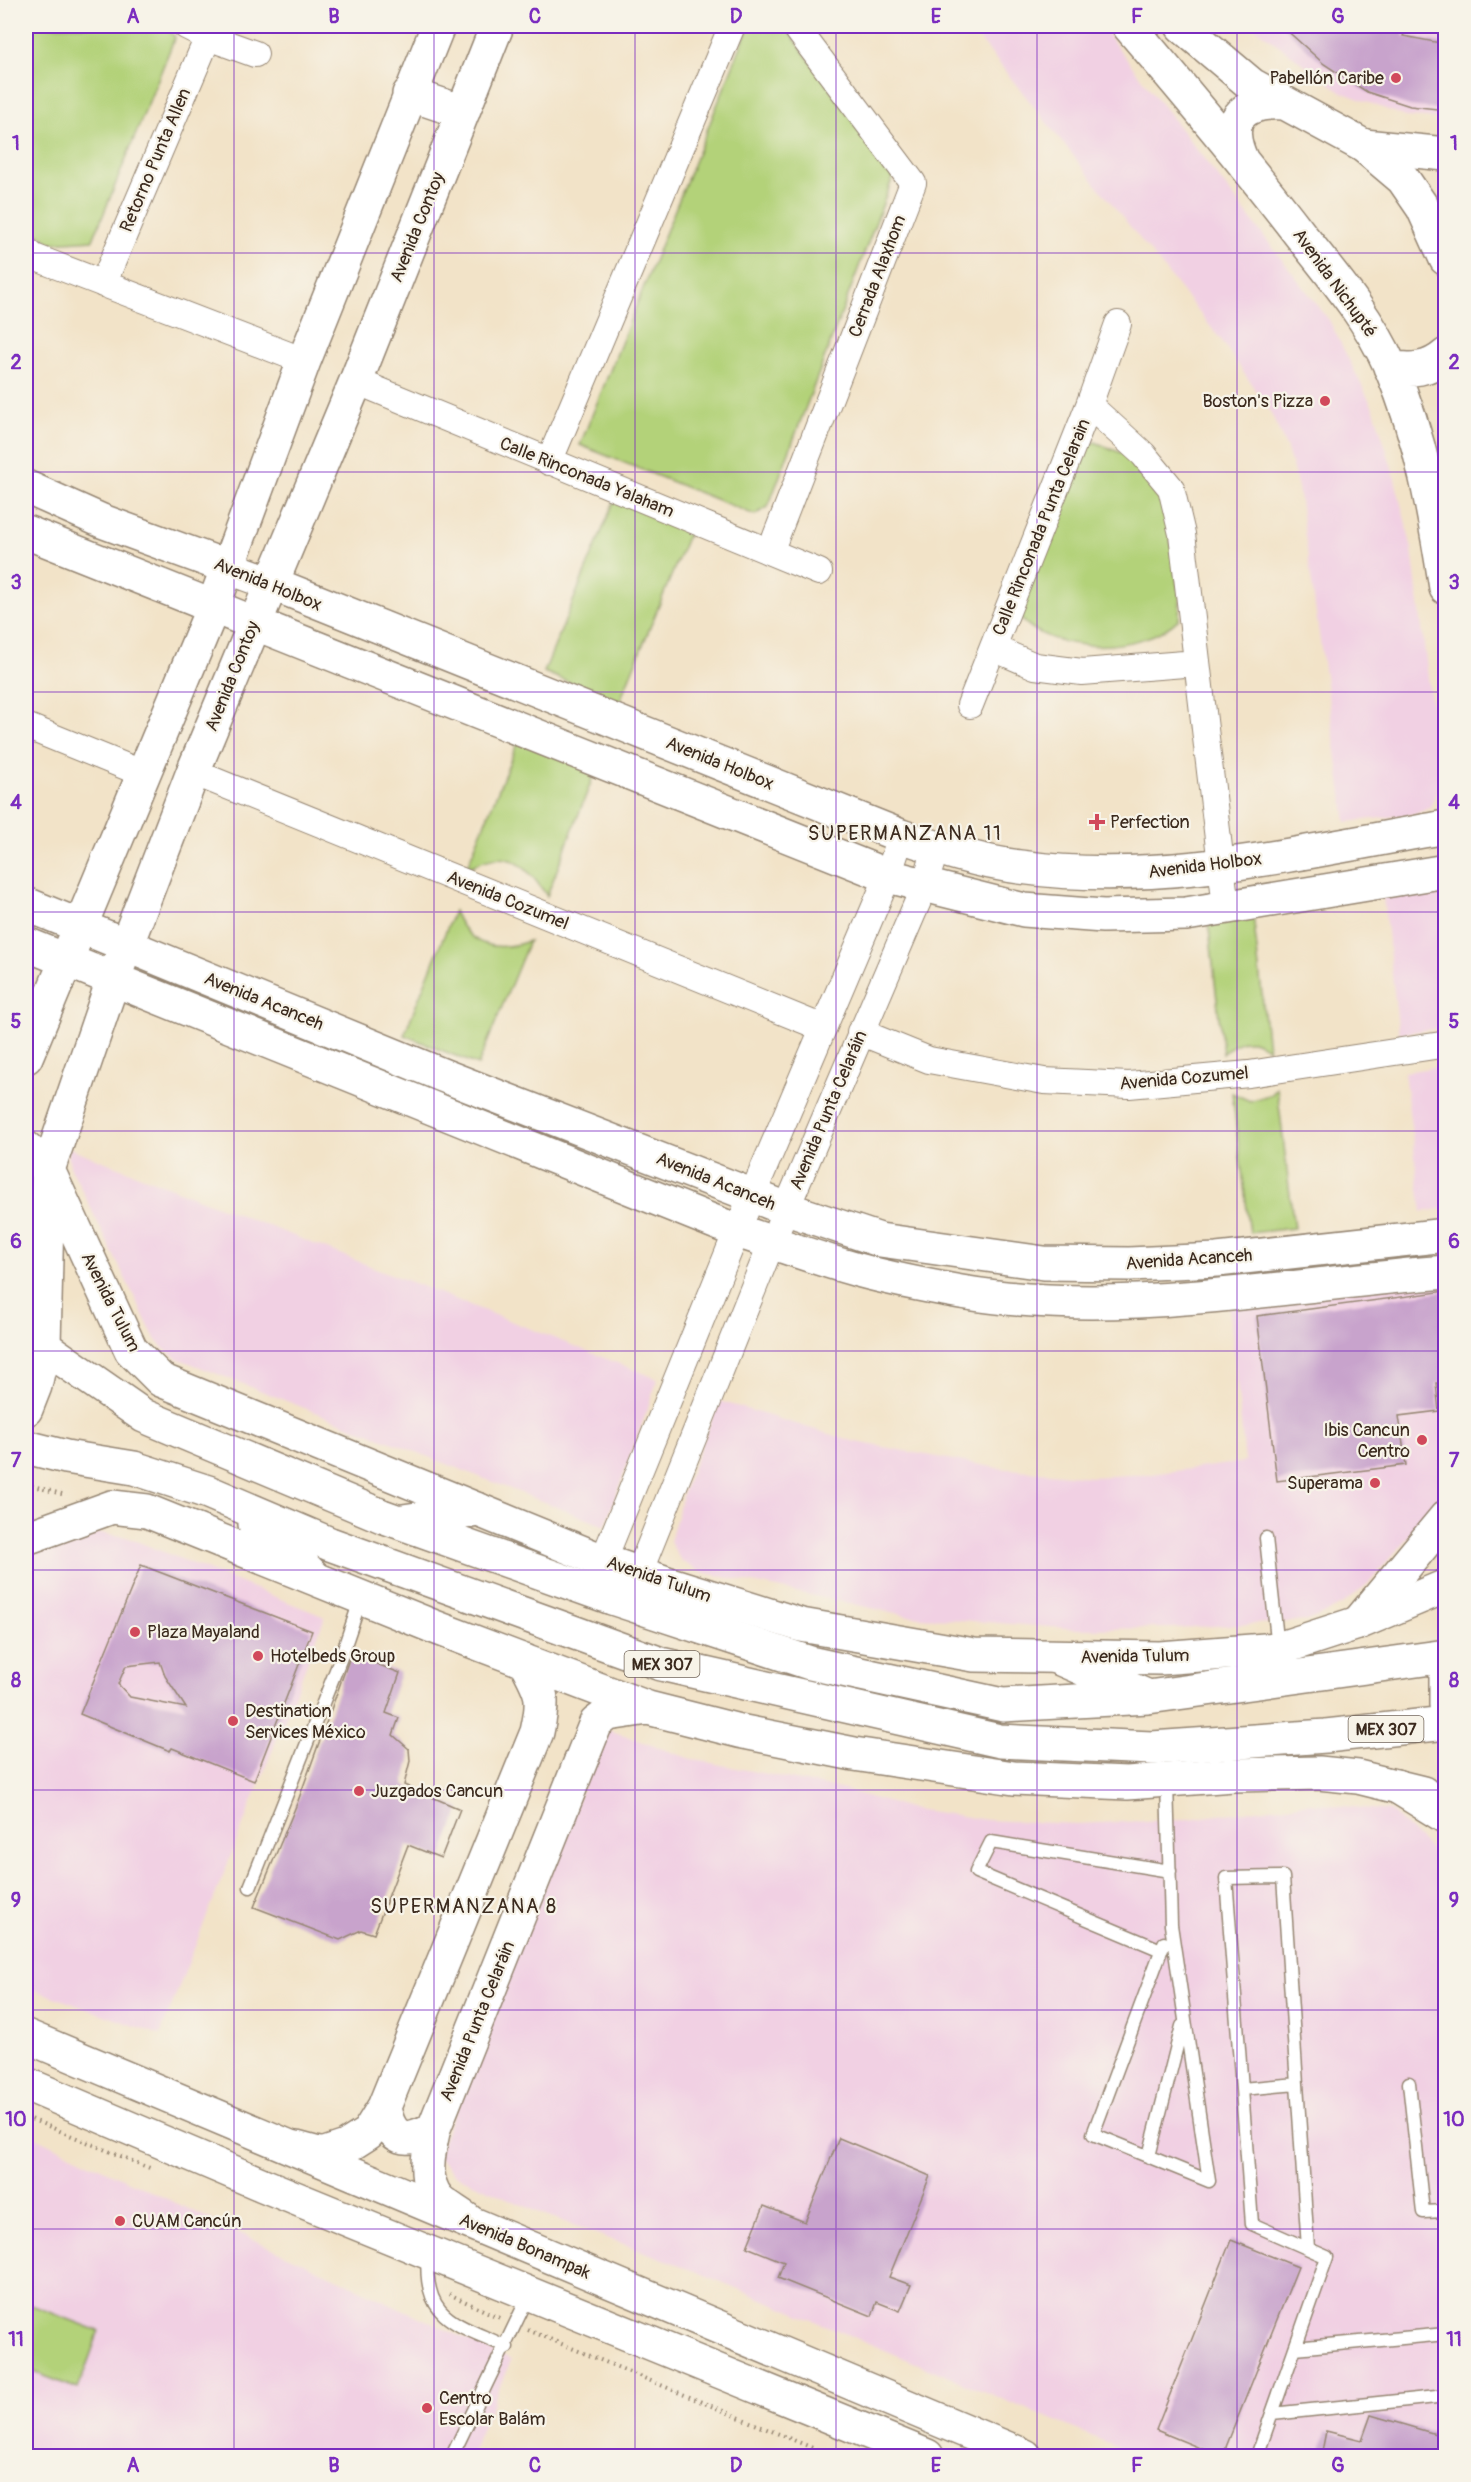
<svg xmlns="http://www.w3.org/2000/svg" width="1471" height="2482" font-family="Pangolin,sans-serif">
<rect width="100%" height="100%" fill="#f7f3e8"/>
<filter id="ink" filterUnits="userSpaceOnUse"><feTurbulence type="fractalNoise" baseFrequency=".0167" numOctaves="2"/><feDisplacementMap in="SourceGraphic" scale="12" xChannelSelector="R" yChannelSelector="G"/><feConvolveMatrix kernelMatrix="1 2 1 2 8 2 1 2 1" color-interpolation-filters="sRGB"/></filter>
<filter id="wash" filterUnits="userSpaceOnUse"><feTurbulence type="fractalNoise" baseFrequency=".008" numOctaves="4" result="noise"/><feDisplacementMap in="SourceGraphic" scale="24" xChannelSelector="R" yChannelSelector="G"/><feGaussianBlur stdDeviation="1.35" result="paint"/><feColorMatrix in="noise" values="0 0 0 0 0 0 0 0 0 0 0 0 0 0 0 0 0 1.4 0 .05"/><feComposite in="paint" operator="in"/></filter>
<g filter="url(#wash)">
<rect width="100%" height="100%" fill="#f2e3c8"/>
<path fill="#f1d0e3" d="M969,26H1101L1329,320L1374,410L1393,471L1412,549L1439,764L1438,786L1431,806L1416,814L1346,822L1298,487L1287,449L1271,413L1222,341Z
M1253,26H1445V119L1406,117L1341,92Z
M1436,887L1445,893V1027L1399,1034L1382,889Z
M1445,1066V1208L1422,1212L1404,1072Z
M67,1147L658,1379L605,1526L177,1358L163,1348L153,1335L70,1166Z
M1445,1269V1493L1370,1582L1342,1605L1308,1621L1176,1628L1078,1629L909,1616L701,1572L681,1561L670,1542L684,1490L719,1401L856,1442L997,1468L1092,1477L1151,1474L1245,1462L1228,1295Z
M100,1533L126,1537L325,1617L160,2035L26,1987V1556L70,1536Z
M606,1729L691,1759L845,1790L908,1808L987,1820L1077,1824L1188,1819L1310,1803L1391,1811L1445,1864V2456H1139L693,2270L538,2212L455,2175L437,2156Z
M26,2133L511,2360L470,2456H26Z"/>
<path fill="#b3d279" stroke="#777e4c" stroke-width="1.5" d="M26,26H164L175,37L93,240L51,243L26,225Z
M749,26H785L893,177L768,507L755,515L580,445Z
M1095,442L1136,459L1164,497L1180,601L1179,619C1143,654 1049,656 1018,615L1081,448Z
M615,499L690,530L619,703L544,672Z
M522,732L598,764L547,896C523,861 507,846 466,869Z
M1252,905L1268,1049C1252,1036 1237,1039 1223,1054L1207,910Z
M454,911C468,946 495,953 529,941L478,1065L404,1035Z
M1277,1088L1294,1228L1250,1233L1232,1093L1250,1101L1272,1094Z
M26,2303L99,2331L78,2389L26,2369Z"/>
<g id="blocks">
<path fill="#c8a3cc" fill-rule="evenodd" d="M1282,26H1408L1403,36L1446,44V110L1410,106L1367,92L1324,64Z
M1446,1291V1383H1436L1439,1411L1399,1416L1406,1465L1277,1481L1257,1316Z
M141,1565L312,1631L254,1781L172,1748L170,1751L80,1714ZM160,1662L165,1676L186,1708L130,1697L118,1684L126,1666Z
M351,1654L400,1673L386,1713L399,1718L393,1735L409,1749L410,1761L404,1785L460,1809L441,1858L408,1845L374,1934L361,1930L340,1940L254,1907L298,1801Z
M839,2138L930,2176L889,2277L911,2285L900,2311L877,2302L872,2316L778,2278L784,2262L747,2247L764,2206L805,2222Z
M1231,2240L1298,2267L1222,2457L1156,2430Z
M1371,2415L1446,2437V2457H1321L1326,2431L1362,2440Z"/>
</g>
</g>
<g filter="url(#ink)">
<use href="#blocks" fill-opacity="0" stroke="#968673" stroke-width="1.5"/>
<g fill="none" stroke-linecap="round" stroke-linejoin="round">
<defs>
<path id="lane" d="M1266,1538L1278,1648
M1167,1782L1171,1925L1209,2181
M250,1887L340,1660L361,1598
M1164,1943L1093,2134L1209,2181
M1161,1950L976,1872L991,1842L1170,1871
M1409,2083L1423,2212L1446,2211
M1242,2089L1226,1878L1283,1877L1297,2084
M1149,2156L1182,2026
M428,2254C422,2320 456,2323 507,2347
M1295,2348L1446,2334
M1272,2414L1446,2396
M452,2456L529,2295
M1257,2456L1327,2257L1252,2224L1242,2089L1297,2084L1308,2248"/>
<path id="street" d="M186,26L208,37L255,54
M26,250L34,257L304,361
M103,284L208,37
M356,381L819,572
M1089,405L1143,454L1171,488L1182,534L1226,907
M549,462L732,26
M770,552L913,183L795,26
M993,648L1035,666L1082,672L1197,663
M970,705L1089,405L1118,324
M26,726L144,774
M193,772L823,1028
M860,1032L929,1060L1044,1081L1129,1085L1249,1074L1441,1045
M603,1561L737,1231L888,876L901,836
M639,1573L772,1242L924,887L936,848"/>
<path id="secondary" d="M409,94L463,112
M1364,146L1446,154
M26,487L102,521L271,583L901,836C940,849 979,862 1020,867C1163,887 1305,851 1446,827
M26,532L888,876L1024,910L1103,916L1186,914L1446,871
M26,904L442,1075L787,1209L880,1240L1044,1263L1129,1264L1217,1260L1446,1235
M26,944L737,1231C778,1244 817,1259 858,1270C891,1279 927,1286 961,1292C1122,1319 1285,1284 1446,1272
M26,1057L213,607L304,361L438,26
M26,1148L48,1170L131,1350L161,1380L603,1561L670,1584L801,1625L974,1655L1160,1658L1278,1649L1358,1623L1446,1586
M44,1345L48,1170L113,980L193,772L356,381L497,26
M26,1538L112,1507L147,1511L432,1626L648,1708L739,1731L854,1754L1014,1778L1127,1783L1233,1775L1319,1773L1358,1777L1423,1793
M384,2107C390,2141 406,2144 434,2128
M296,2148L322,2155L346,2147L368,2133L384,2107L537,1732C545,1696 542,1693 525,1661
M466,2219C458,2213 447,2207 439,2200C421,2181 429,2150 434,2128L596,1723L608,1714L648,1708"/>
<path id="primary" d="M1129,26C1188,95 1247,165 1302,237C1335,278 1370,320 1391,368C1422,440 1434,512 1446,588
M1182,26L1252,85L1364,146L1403,179L1423,208L1446,259
M1242,161C1223,120 1241,101 1283,103
M1390,367C1411,371 1429,370 1446,355
M26,1334L144,1416L382,1516L612,1598L810,1663L1003,1705L1148,1697L1446,1656
M26,1409L35,1386L44,1345
M26,1447L66,1457L134,1468L208,1492L330,1544L661,1664L1000,1741L1152,1748L1326,1736L1446,1723
M403,1521L479,1510
M255,1524L273,1536L313,1576
M1358,1623L1446,1517
M1056,1657L1144,1695
M1446,1661V1705
M1396,1786L1446,1817
M26,2036L1025,2456
M26,2084L263,2185L927,2456"/>
</defs>
<use href="#lane" stroke="#968673" stroke-width="15"/>
<use href="#street" stroke="#968673" stroke-width="28"/>
<use href="#secondary" stroke="#968673" stroke-width="36"/>
<use href="#primary" stroke="#968673" stroke-width="36"/>
<path stroke="#968673" stroke-width="4" stroke-dasharray="1.5 4.5" stroke-linecap="butt" d="M26,1484L65,1495
M26,2117L152,2169
M449,2294L502,2319
M528,2330L832,2456"/>
<use href="#lane" stroke="#fff" stroke-width="12"/>
<use href="#street" stroke="#fff" stroke-width="26"/>
<use href="#secondary" stroke="#fff" stroke-width="33"/>
<use href="#primary" stroke="#fff" stroke-width="33"/>
</g>
</g>
<path fill="none" stroke="#7b2cbf" stroke-width="1.5" stroke-opacity="0.55" d="M234,26V2456M434,26V2456M635,26V2456M836,26V2456M1037,26V2456M1237,26V2456M26,253H1446M26,472H1446M26,692H1446M26,912H1446M26,1131H1446M26,1351H1446M26,1570H1446M26,1790H1446M26,2010H1446M26,2229H1446"/>
<g fill="#d1495b" stroke="#f7f3e8" stroke-width="2">
<circle cx="1396" cy="78" r="6"/>
<circle cx="1325" cy="401" r="6"/>
<path d="M1094 813h6v6h6v6h-6v6h-6v-6h-6v-6h6z"/>
<circle cx="1422" cy="1440" r="6"/>
<circle cx="1375" cy="1483" r="6"/>
<circle cx="135" cy="1632" r="6"/>
<circle cx="258" cy="1656" r="6"/>
<circle cx="233" cy="1721" r="6"/>
<circle cx="359" cy="1791" r="6"/>
<circle cx="120" cy="2221" r="6"/>
<circle cx="427" cy="2408" r="6"/>
</g>
<g text-anchor="middle" stroke-width="4.5" stroke-linejoin="round" paint-order="stroke">
<g fill="#f7f3e8" stroke="#73665b" stroke-width="1.5">
<rect x="624.5" y="1651" width="75" height="26" rx="4.5"/>
<rect x="1348.5" y="1716" width="75" height="26" rx="4.5"/>
</g>
<g font-size="16" font-weight="bold" fill="#3b2a1e">
<text x="662" y="1670">MEX 307</text>
<text x="1386" y="1735">MEX 307</text>
</g>
<g font-size="18" fill="#3b2a1e" stroke="#f7f3e8" text-anchor="start">
<text x="1384" y="84" text-anchor="end">Pabellón Caribe</text>
<text x="1313" y="407" text-anchor="end">Boston's Pizza</text>
<text x="1110" y="828">Perfection</text>
<text x="1410" y="1436" text-anchor="end">Ibis Cancun<tspan x="1410" dy="21">Centro</tspan></text>
<text x="1363" y="1489" text-anchor="end">Superama</text>
<text x="147" y="1638">Plaza Mayaland</text>
<text x="270" y="1662">Hotelbeds Group</text>
<text x="245" y="1717">Destination<tspan x="245" dy="21">Services México</tspan></text>
<text x="371" y="1797">Juzgados Cancun</text>
<text x="132" y="2227">CUAM Cancún</text>
<text x="439" y="2404">Centro<tspan x="439" dy="21">Escolar Balám</tspan></text>
</g>
<g font-size="18" fill="#3b2a1e" stroke="#f7f3e8">
<text transform="translate(155 160) rotate(-67)" y="6">Retorno Punta Allen</text>
<text transform="translate(417 227) rotate(-68)" y="6">Avenida Contoy</text>
<text transform="translate(877 276) rotate(-69)" y="6">Cerrada Alaxhom</text>
<text transform="translate(1335 283) rotate(54)" y="6">Avenida Nichupté</text>
<text transform="translate(587 477) rotate(22)" y="6">Calle Rinconada Yalaham</text>
<text transform="translate(1041 527) rotate(-68)" y="6">Calle Rinconada Punta Celarain</text>
<text transform="translate(268 584) rotate(22)" y="6">Avenida Holbox</text>
<text transform="translate(232 676) rotate(-68)" y="6">Avenida Contoy</text>
<text transform="translate(720 763) rotate(22)" y="6">Avenida Holbox</text>
<text transform="translate(1205 865) rotate(-7)" y="6">Avenida Holbox</text>
<text transform="translate(508 900) rotate(22)" y="6">Avenida Cozumel</text>
<text transform="translate(264 1001) rotate(22)" y="6">Avenida Acanceh</text>
<text transform="translate(1184 1078) rotate(-5)" y="6">Avenida Cozumel</text>
<text transform="translate(828 1110) rotate(-67)" y="6">Avenida Punta Celaráin</text>
<text transform="translate(716 1181) rotate(22)" y="6">Avenida Acanceh</text>
<text transform="translate(1189 1259) rotate(-4)" y="6">Avenida Acanceh</text>
<text transform="translate(111 1302) rotate(63)" y="6">Avenida Tulum</text>
<text transform="translate(659 1579) rotate(19)" y="6">Avenida Tulum</text>
<text transform="translate(1135 1656) rotate(-1)" y="6">Avenida Tulum</text>
<text transform="translate(477 2021) rotate(-68)" y="6">Avenida Punta Celaráin</text>
<text transform="translate(525 2246) rotate(23)" y="6">Avenida Bonampak</text>
</g>
<g font-size="20" letter-spacing="1.5" fill="#3b2a1e" stroke="#f7f3e8">
<text x="905" y="840">SUPERMANZANA 11</text>
<text x="464" y="1913">SUPERMANZANA 8</text>
</g>
</g>
<rect width="1471" height="2482" fill="none" stroke="#f7f3e8" stroke-width="66"/>
<rect x="33" y="33" width="1405" height="2416" fill="none" stroke="#7b2cbf" stroke-width="2"/>
<g font-size="20" text-anchor="middle" font-weight="bold" fill="#7b2cbf">
<text x="133" y="23">A</text>
<text x="334" y="23">B</text>
<text x="535" y="23">C</text>
<text x="736" y="23">D</text>
<text x="936" y="23">E</text>
<text x="1137" y="23">F</text>
<text x="1338" y="23">G</text>
<text x="16" y="150">1</text>
<text x="1454" y="150">1</text>
<text x="16" y="369">2</text>
<text x="1454" y="369">2</text>
<text x="16" y="589">3</text>
<text x="1454" y="589">3</text>
<text x="16" y="809">4</text>
<text x="1454" y="809">4</text>
<text x="16" y="1028">5</text>
<text x="1454" y="1028">5</text>
<text x="16" y="1248">6</text>
<text x="1454" y="1248">6</text>
<text x="16" y="1467">7</text>
<text x="1454" y="1467">7</text>
<text x="16" y="1687">8</text>
<text x="1454" y="1687">8</text>
<text x="16" y="1907">9</text>
<text x="1454" y="1907">9</text>
<text x="16" y="2126">10</text>
<text x="1454" y="2126">10</text>
<text x="16" y="2346">11</text>
<text x="1454" y="2346">11</text>
<text x="133" y="2472">A</text>
<text x="334" y="2472">B</text>
<text x="535" y="2472">C</text>
<text x="736" y="2472">D</text>
<text x="936" y="2472">E</text>
<text x="1137" y="2472">F</text>
<text x="1338" y="2472">G</text>
</g>
</svg>
